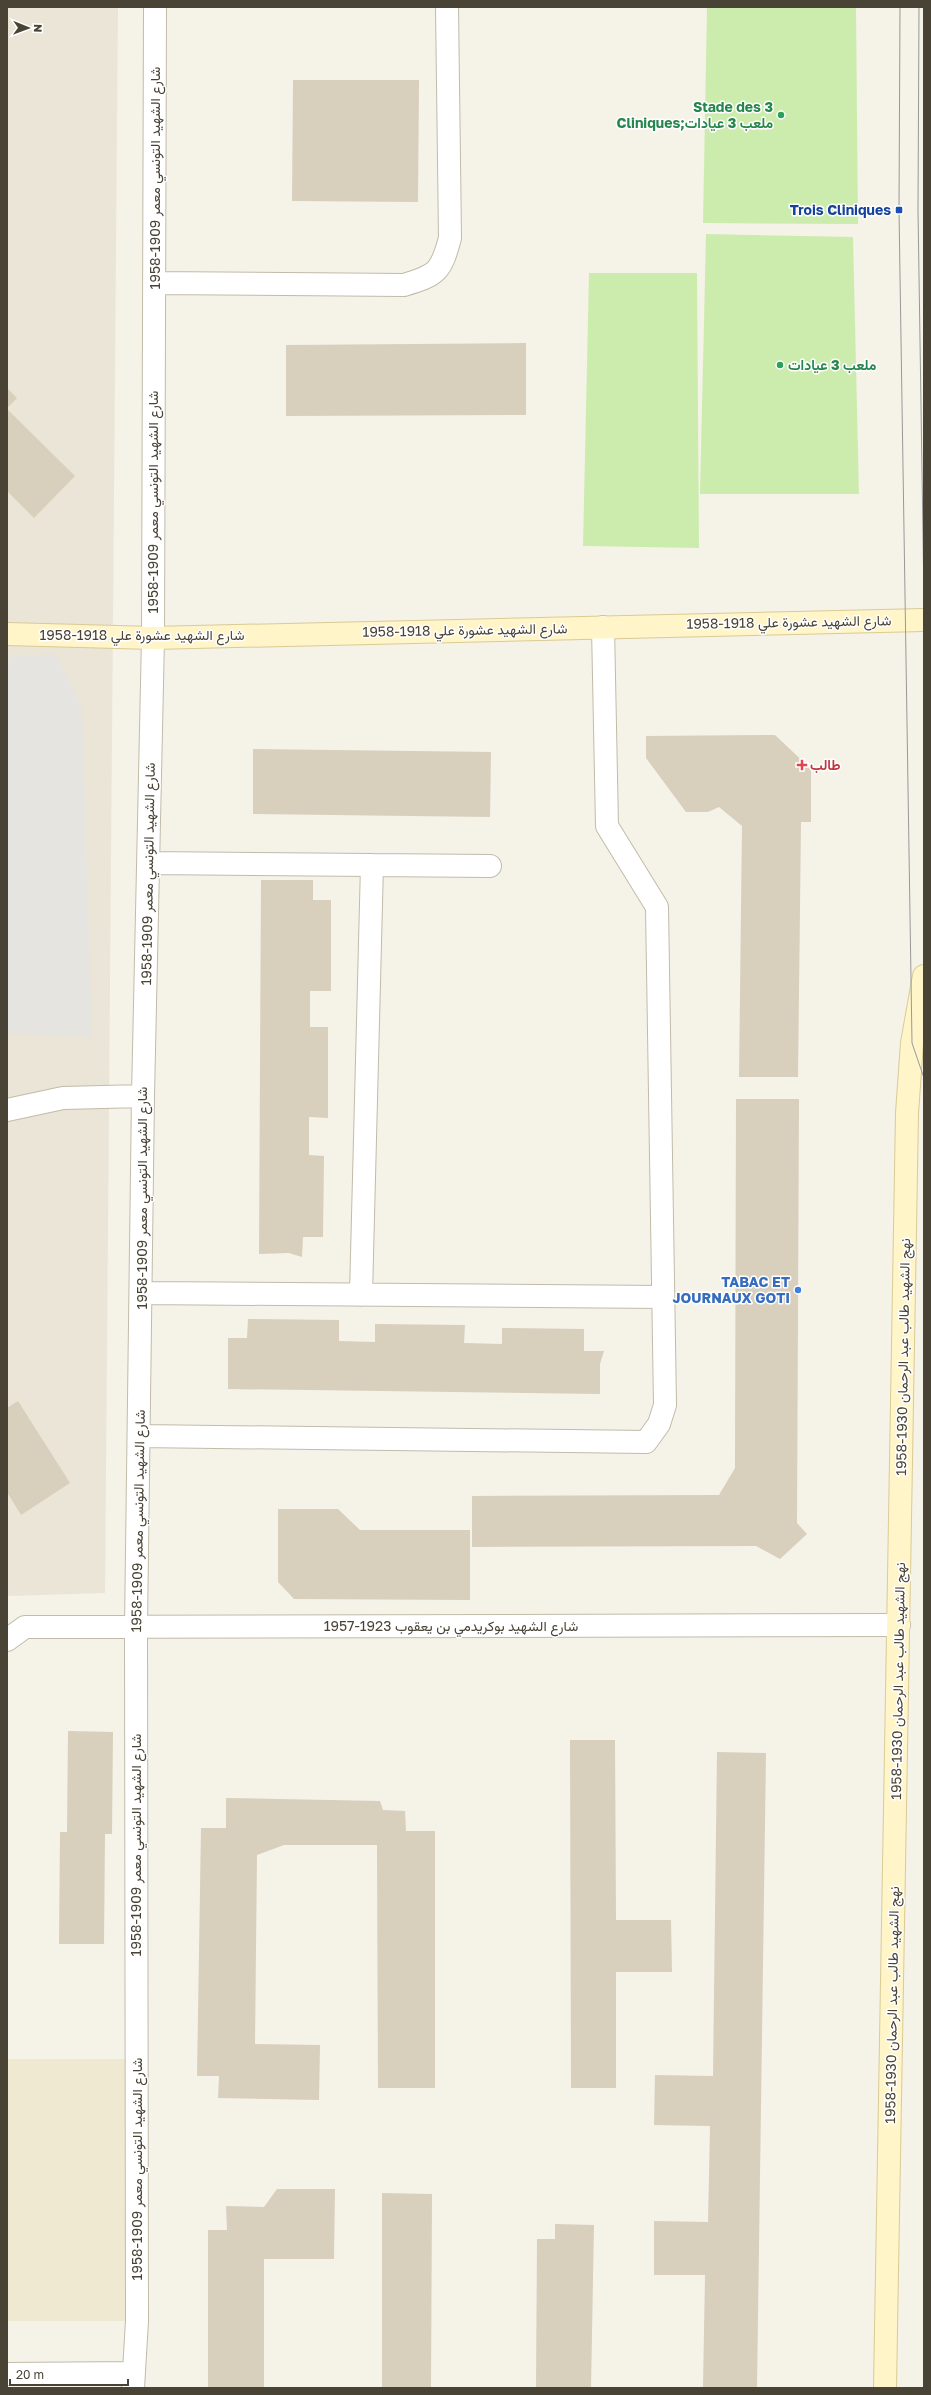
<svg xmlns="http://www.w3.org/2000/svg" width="931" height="2395" font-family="'Golos Text',Vazirmatn,sans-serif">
<rect width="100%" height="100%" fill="#f5f2e8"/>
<path fill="#eae5d6" d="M7,7H118L105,1593L7,1596Z"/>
<path fill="#efe9d1" d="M7,2059H137V2321H7Z"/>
<path fill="#ccecae" d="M707,7H856L858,224L703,223Z
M706,234L853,237L859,494H700Z
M589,273H697L699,548L583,546Z"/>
<path fill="#e6e4e0" d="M56,654L82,707L92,1037L7,1033V657Z"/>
<path fill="#d8cfbd" d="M293,80H419L418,202L292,201Z
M526,343V415L286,416V345Z
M7,388L17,398L7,408Z
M7,409L75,476L34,518L7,491Z
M775,735L811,769V822H801L798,1077H739L742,826L719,807L708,812H686L646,758V736Z
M253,749L491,752L490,817L253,814Z
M261,880H313V900H331V991H310V1027H328V1118L309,1117V1155L324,1156L323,1237H303L302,1257L289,1253L259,1254Z
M736,1099H799L797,1523L807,1534L780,1559L756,1546L472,1547V1496L719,1495L735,1468Z
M248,1319L339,1320V1341L375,1342V1324L465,1325L464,1343L502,1344V1328L584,1329V1351H604L600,1364V1394L228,1389V1338H247Z
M18,1401L70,1483L21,1515L7,1492V1408Z
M278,1509H338L360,1530H470V1600L294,1599L278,1582Z
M68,1731L113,1732L112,1834H105L104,1944H59L60,1832H67Z
M570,1740H615L616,1920H671L672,1972H616V2088H571Z
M717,1752L766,1753L757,2388H703L705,2275H654V2221L708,2222L710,2126L654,2125L655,2075L713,2076Z
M226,1798L380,1801L383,1810L405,1811L406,1831H435V2088H378L377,1845H284L257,1855L255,2044L320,2045L319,2100L218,2098L219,2076H197L201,1828H226Z
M277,2189H335L334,2259H264V2388H208V2230H227L226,2206L264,2207Z
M382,2193L432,2194L431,2388H382Z
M555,2224L594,2225L591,2388H536L537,2239H555Z"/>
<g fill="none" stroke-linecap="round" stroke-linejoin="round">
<defs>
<path id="street" d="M154,283L404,285C437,275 441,272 450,238L447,7
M149,863L490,866
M7,1110L63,1098L143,1096
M142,1293L663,1297
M361,1295L372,865
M139,1436L646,1442L659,1424L665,1405L657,907L607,826L603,627
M7,1640L25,1627L899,1625
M7,2374L133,2373
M133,2388L137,2321L136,1627L143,1096L153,638L155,7"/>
<path id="secondary" d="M7,634L153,638L924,620
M885,2388L907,1113L912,1043L924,976"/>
</defs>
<use href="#street" stroke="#c2bbaa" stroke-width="24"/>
<use href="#secondary" stroke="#d9cb95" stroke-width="24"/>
<use href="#street" stroke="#fff" stroke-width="22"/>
<use href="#secondary" stroke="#fff5c9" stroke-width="22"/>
<path stroke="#989898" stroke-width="1" d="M900,7L899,210L912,1043L924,1078
M919,7L918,210L924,600"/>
</g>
<g fill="#2e9e5b" stroke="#fff" stroke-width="1.5">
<circle cx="781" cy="115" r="4"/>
<circle cx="780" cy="365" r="4"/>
</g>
<rect fill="#1a4fb4" stroke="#fff" stroke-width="1.5" x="895" y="206" width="8" height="8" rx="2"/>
<path fill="#e0444e" stroke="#fff" stroke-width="1.5" d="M800 759h4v4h4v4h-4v4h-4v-4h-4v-4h4z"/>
<circle fill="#3f7fe0" stroke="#fff" stroke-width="1.5" cx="798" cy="1290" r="4"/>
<g text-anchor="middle" stroke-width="3" stroke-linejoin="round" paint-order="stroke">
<g font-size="14" font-weight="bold" fill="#27864d" stroke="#fff" text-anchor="end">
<text x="773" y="112">Stade des 3<tspan x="773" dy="16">Cliniques;ملعب 3 عيادات</tspan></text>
<text x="788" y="370" text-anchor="start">ملعب 3 عيادات</text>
</g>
<g font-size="14" fill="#494336" stroke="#fff">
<text transform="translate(155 178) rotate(-90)" y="5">شارع الشهيد التونسي معمر 1909-1958</text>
<text transform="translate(153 502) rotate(-90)" y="5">شارع الشهيد التونسي معمر 1909-1958</text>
<text transform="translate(789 622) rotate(-1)" y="5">شارع الشهيد عشورة علي 1918-1958</text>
<text transform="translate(465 630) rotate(-1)" y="5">شارع الشهيد عشورة علي 1918-1958</text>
<text x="142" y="640">شارع الشهيد عشورة علي 1918-1958</text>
<text transform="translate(148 874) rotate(-89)" y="5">شارع الشهيد التونسي معمر 1909-1958</text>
<text transform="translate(142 1198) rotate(-90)" y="5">شارع الشهيد التونسي معمر 1909-1958</text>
<text transform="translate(903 1357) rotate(-89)" y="5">نهج الشهيد طالب عبد الرحمان 1930-1958</text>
<text transform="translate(138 1521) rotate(-89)" y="5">شارع الشهيد التونسي معمر 1909-1958</text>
<text x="451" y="1631">شارع الشهيد بوكريدمي بن يعقوب 1923-1957</text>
<text transform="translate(898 1681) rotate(-89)" y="5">نهج الشهيد طالب عبد الرحمان 1930-1958</text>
<text transform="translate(136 1845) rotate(-90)" y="5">شارع الشهيد التونسي معمر 1909-1958</text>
<text transform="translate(892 2005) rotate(-89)" y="5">نهج الشهيد طالب عبد الرحمان 1930-1958</text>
<text transform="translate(137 2169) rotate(-90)" y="5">شارع الشهيد التونسي معمر 1909-1958</text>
</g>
<g font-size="14" font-weight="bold" fill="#164399" stroke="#fff" text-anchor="end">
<text x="891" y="215">Trois Cliniques</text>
</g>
<g font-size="14" font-weight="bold" fill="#be3a42" stroke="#fff" text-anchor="start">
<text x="810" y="770">طالب</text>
</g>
<g font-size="14" font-weight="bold" fill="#366cbe" stroke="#fff" text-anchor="end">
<text x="790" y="1287">TABAC ET<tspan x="790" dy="16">JOURNAUX GOTI</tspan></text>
</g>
</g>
<rect width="931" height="2395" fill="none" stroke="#494336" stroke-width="16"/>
<g transform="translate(28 28) rotate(91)" stroke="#ffffff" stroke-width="3" paint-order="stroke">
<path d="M0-3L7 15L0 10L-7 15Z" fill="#494336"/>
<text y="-6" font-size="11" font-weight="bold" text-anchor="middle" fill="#494336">N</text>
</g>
<path d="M10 2379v6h118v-6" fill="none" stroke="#494336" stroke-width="2"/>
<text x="16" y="2379" font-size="12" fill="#494336" stroke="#ffffff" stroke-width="3" paint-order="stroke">20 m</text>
</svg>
